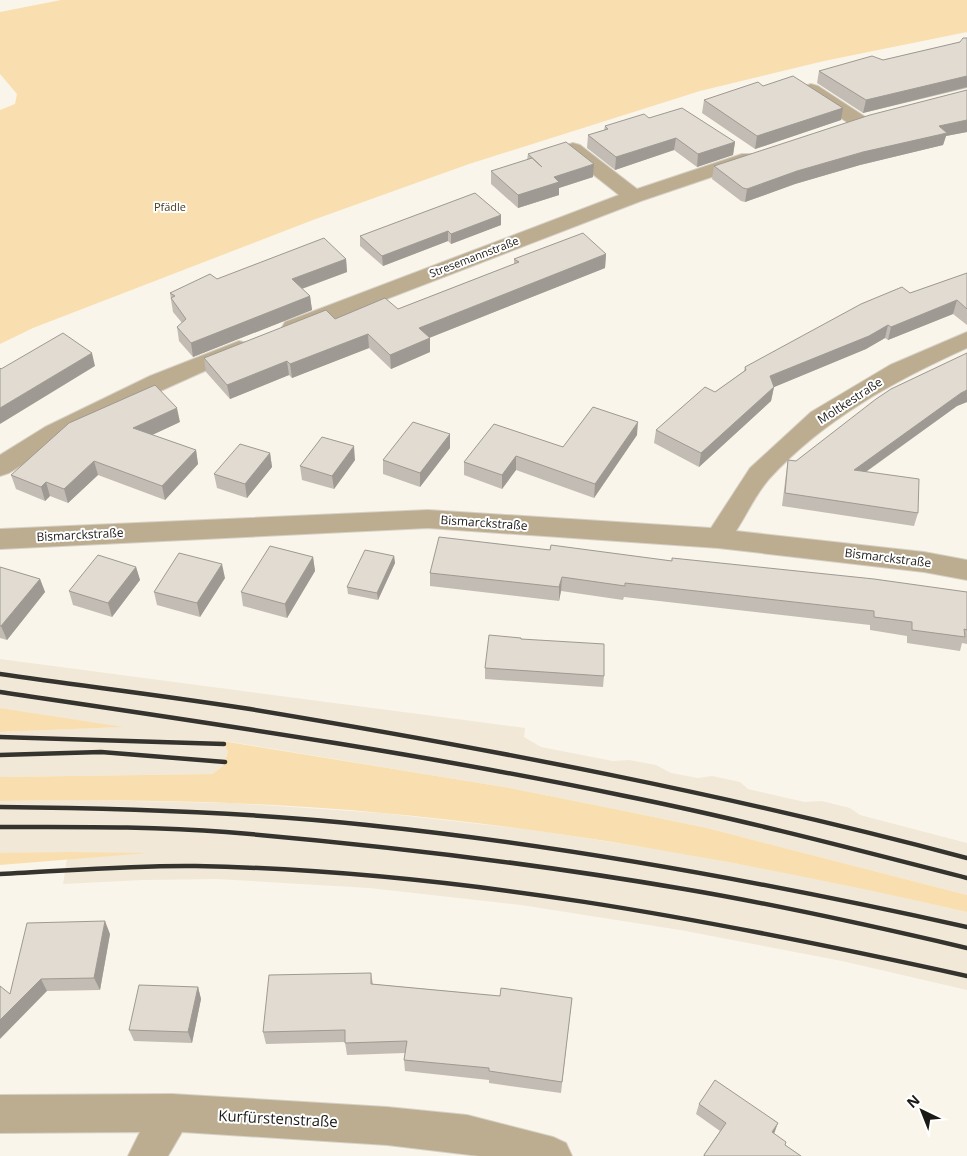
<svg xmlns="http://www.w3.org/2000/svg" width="967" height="1156" font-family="'Open Sans',sans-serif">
<rect width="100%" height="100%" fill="#faf5ea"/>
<path fill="#f1e8d7" d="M0,659L525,728L524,737L541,747L613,761L629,760L656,765L671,773L698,778L712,776L740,782L748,789L805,802L822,801L850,808L860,815L967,843V895L707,828L605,807L504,787L219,740L224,744L228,752L223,766L212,774L0,777V732L119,727L0,708Z
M80,800L231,803L381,813L533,830L687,854L849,885L967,912V990L842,961L680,930L521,905L369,888L217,879L143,880L63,884L67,859L139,853H0V801Z"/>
<path fill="#f9dfaf" d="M61,0H967V32L824,61L700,91L469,164L313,220L33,328L0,344V110L15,104L17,94L0,74V12Z
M0,708L123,727L0,732Z
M216,740L504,787L605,807L707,828L967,895V912C774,868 579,831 382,813C255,801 127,799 0,801V777L212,774L223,766L228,752L224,744Z
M68,852L148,853L0,865V853Z"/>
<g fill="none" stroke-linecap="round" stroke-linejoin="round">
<defs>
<path id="minor" d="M811,84L818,86L867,118L870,122L867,126H853L804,94L802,90L804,86Z
M573,143L580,145L637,189L742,154H756L759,158L756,162L641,201L301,332L293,334L285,332L282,327L285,322L619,195L566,153L563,149L566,145Z
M967,332V348C894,381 824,419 769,479C756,494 747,514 736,531L924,552L967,560V580L924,572L718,548L428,528L0,549V529L428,510L711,528L750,468L811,412L890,365Z
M239,341L247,343L251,348L247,353C164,388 85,424 9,473L0,476V455L45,427L150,376Z
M172,1094L387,1107L467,1115L553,1137L566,1143L572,1156H479L387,1145L182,1132L168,1156H128L140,1132L0,1133V1095Z"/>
</defs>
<use href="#minor" stroke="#d6d2c8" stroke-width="2"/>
<use href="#minor" fill="#bdad90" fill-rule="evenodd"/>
<path stroke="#35332e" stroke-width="4.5" d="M0,674C83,686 167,696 250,709C491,749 731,795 967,858
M0,692C209,723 418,753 625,796C740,819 854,849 967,878
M0,737L224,744
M0,755L101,752L225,762
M0,807C123,808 245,812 367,825C570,846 769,883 967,927
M0,827C75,827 151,826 226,832C379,845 532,863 684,889C779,905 873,926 967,948
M0,874C65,871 131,865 196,866C457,871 713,920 967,976"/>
</g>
<path fill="#c2bcb4" d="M967,38V88L863,113L817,83L819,71L883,60L960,42Z
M763,86L841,120L755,149L702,113L704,100Z
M967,90V132L946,136L943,145L860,165L795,184L745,202L741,201L712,179L714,166Z
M649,118L735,142L733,155L697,167L674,150L615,170L587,148L588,135L604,130L605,126Z
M528,154L593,177L559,188V195L518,208L491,184V171L527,160Z
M501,215V225L451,244L448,241L383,266L360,246V236Z
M606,254L605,268L429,338L430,352L391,369L369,348L292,378L289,375L230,399L206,372L204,358L335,319L398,309L514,264V259Z
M346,259L347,272L302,289L310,296L312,310L193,357L179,341L177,327L182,323L173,312L170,293L217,279Z
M967,273V325L953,314L888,340L885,338L866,349L774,387L771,401L699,467L654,443L656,430L715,392L744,371L745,367L910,293Z
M967,353V402L957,406L866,472L918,513L914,526L782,506L786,474L788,460L796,461Z
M180,422L152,435L196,450L198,464L165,500L98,475L68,503L50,496L45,501L16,489L11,475Z
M450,434V448L420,487L383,474V460Z
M637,435L594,498L516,470L502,489L464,475V462Z
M270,453L272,467L247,498L217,488L214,474Z
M355,460L334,489L302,480L300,466Z
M550,550L672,561L967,592V644L962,643L960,651L907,643V636L870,630V625L624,597L623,600L561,591L559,601L430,586V573Z
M394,556L395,563L378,600L348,594L347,587Z
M313,557L315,571L287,618L243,606L241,592Z
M0,567L40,579L45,592L7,640L0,638Z
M136,567L140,580L112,617L73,605L69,591Z
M225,578L200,617L157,605L154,592Z
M521,639L604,676L603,687L485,679V668Z
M110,934L100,990L47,991L10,994Z
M371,973L373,984L500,996L572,998L561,1093L489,1083V1080L405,1071L404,1060L405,1053L347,1055L345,1042L266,1044L263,1032Z
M198,987L201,999L192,1043L134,1041L129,1030Z
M699,1104L774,1134L785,1145L801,1156H703L720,1131L696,1114Z"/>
<path fill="#9e9992" d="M967,76V87L863,113L866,100Z
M843,108L841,120L755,149L757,136Z
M967,120V132L946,136L943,145L860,165L795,184L745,202L747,189L797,171L863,152L939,126Z
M676,138L674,150L615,170L616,157Z
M735,142L733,155L697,167L698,154Z
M594,164L593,177L559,188V195L518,208V195L554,177Z
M501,215V225L451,244V234Z
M448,231V241L383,266L382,256Z
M606,254L605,268L419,342V328Z
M346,259L347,272L293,292L292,279Z
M310,296L312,310L193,357L191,343Z
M957,300L953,314L888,340L891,327Z
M888,325L885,338L866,349L767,390L770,376Z
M368,334L369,348L292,378L290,364Z
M430,338V352L391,369L390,355Z
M92,353L95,366L0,424V408Z
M287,361L289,375L230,399L227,385Z
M774,387L771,401L699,467L701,453Z
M967,390V402L957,406L850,483L854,470L961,393Z
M177,408L180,422L137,442L133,428Z
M638,422L637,435L594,498L595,484Z
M450,434V448L420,487V473Z
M354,446L355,460L334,489L332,476Z
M196,450L198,464L165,500L162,486Z
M270,453L272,467L247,498L245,484Z
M516,456V470L502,489V475Z
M94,461L98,475L68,503L64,489Z
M46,482L50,496L45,501L41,487Z
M394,556L395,563L378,600L377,593Z
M313,557L315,571L287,618L285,604Z
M222,564L225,578L200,617L197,603Z
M136,567L140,580L112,617L108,603Z
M562,577L561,591L559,601V587Z
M40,579L45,592L7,640L1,626Z
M105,921L110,934L100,990L94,978Z
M41,979L47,991L0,1039V1020Z
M198,987L201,999L192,1043L188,1032Z
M778,1123L774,1134L772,1132Z"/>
<path fill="#e1dbd1" stroke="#9e9992" d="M963,38H967V76L866,100L819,71L872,56L883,60L960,42Z
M793,76L843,108L757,136L704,100L758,82L763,86Z
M967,90V120L939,126L947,133L863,152L797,171L747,189L743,188L714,166L870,115Z
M682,108L735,142L698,154L676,138L616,157L588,135L608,129L605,126L644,114L649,118Z
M566,142L594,164L554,177L559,182L518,195L491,171L532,158L542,167L528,154Z
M475,193L501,215L451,234L448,231L382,256L360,236Z
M583,233L606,254L419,328L430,338L390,355L368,334L290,364L287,361L227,385L204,358L326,310L335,319L385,298L398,309L519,262L514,259Z
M324,238L346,259L292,279L310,296L191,343L177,327L186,319L171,298L175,296L170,293L210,274L217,279Z
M967,273V309L957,300L891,327L888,325L869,336L770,376L774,387L701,453L656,430L705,387L715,392L746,370L745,367L861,304L902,287L910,293Z
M63,333L92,353L0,408V368L1,369Z
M967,353V390L961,393L854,470L919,479L918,513L785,493L788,460L796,461L876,399L891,389Z
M155,385L177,408L133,428L196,450L162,486L94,461L64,489L46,482L41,487L11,475L69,423Z
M593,407L638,422L595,484L516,456L502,475L464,462L494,424L563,447Z
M413,422L450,434L420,473L383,460Z
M322,437L354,446L332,476L300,466Z
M240,444L270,453L245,484L214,474Z
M439,537L550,550L551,545L672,561V558L874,579L967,592V630L964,629L965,637L912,630V622L874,617V611L625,583V586L562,577L559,587L430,573Z
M270,546L313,557L285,604L241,592Z
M365,550L394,556L377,593L347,587Z
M179,553L222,564L197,603L154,592Z
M98,555L136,567L108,603L69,591Z
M0,567L40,579L1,626H0Z
M489,635L521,638V639L604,644V676L485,668Z
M105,921L94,978L41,979L0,1020V986L10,994L27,923Z
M371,973V984L500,996L501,988L572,998L562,1082L489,1071V1068L404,1060L407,1041L345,1043V1030L263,1032L269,975Z
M139,985L198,987L188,1032L129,1030Z
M715,1080L778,1123L772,1132L786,1142L785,1145L801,1156H705L704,1155L726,1123L699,1104Z"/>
<g text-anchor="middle" stroke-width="4" stroke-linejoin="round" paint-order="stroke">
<g font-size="11" fill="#493a1b" stroke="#fff">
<text x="170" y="211">Pfädle</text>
</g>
<g font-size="11" fill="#1b1915" stroke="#fff">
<text transform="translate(474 257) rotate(-21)" y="4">Stresemannstraße</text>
</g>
<g font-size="12" fill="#1b1915" stroke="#fff">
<text transform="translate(850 401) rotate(-33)" y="4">Moltkestraße</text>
<text transform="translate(484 523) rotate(4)" y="4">Bismarckstraße</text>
<text transform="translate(80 535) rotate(-3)" y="4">Bismarckstraße</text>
<text transform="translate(888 558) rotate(7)" y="4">Bismarckstraße</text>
</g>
<g font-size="15" fill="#1b1915" stroke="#fff">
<text transform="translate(278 1119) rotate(3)" y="5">Kurfürstenstraße</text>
</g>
</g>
<g transform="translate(922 1111) rotate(317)" stroke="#ffffff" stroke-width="4" paint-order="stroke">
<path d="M0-4L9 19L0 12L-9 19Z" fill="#1b1915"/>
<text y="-8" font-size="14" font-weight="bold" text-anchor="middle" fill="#1b1915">N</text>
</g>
</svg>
